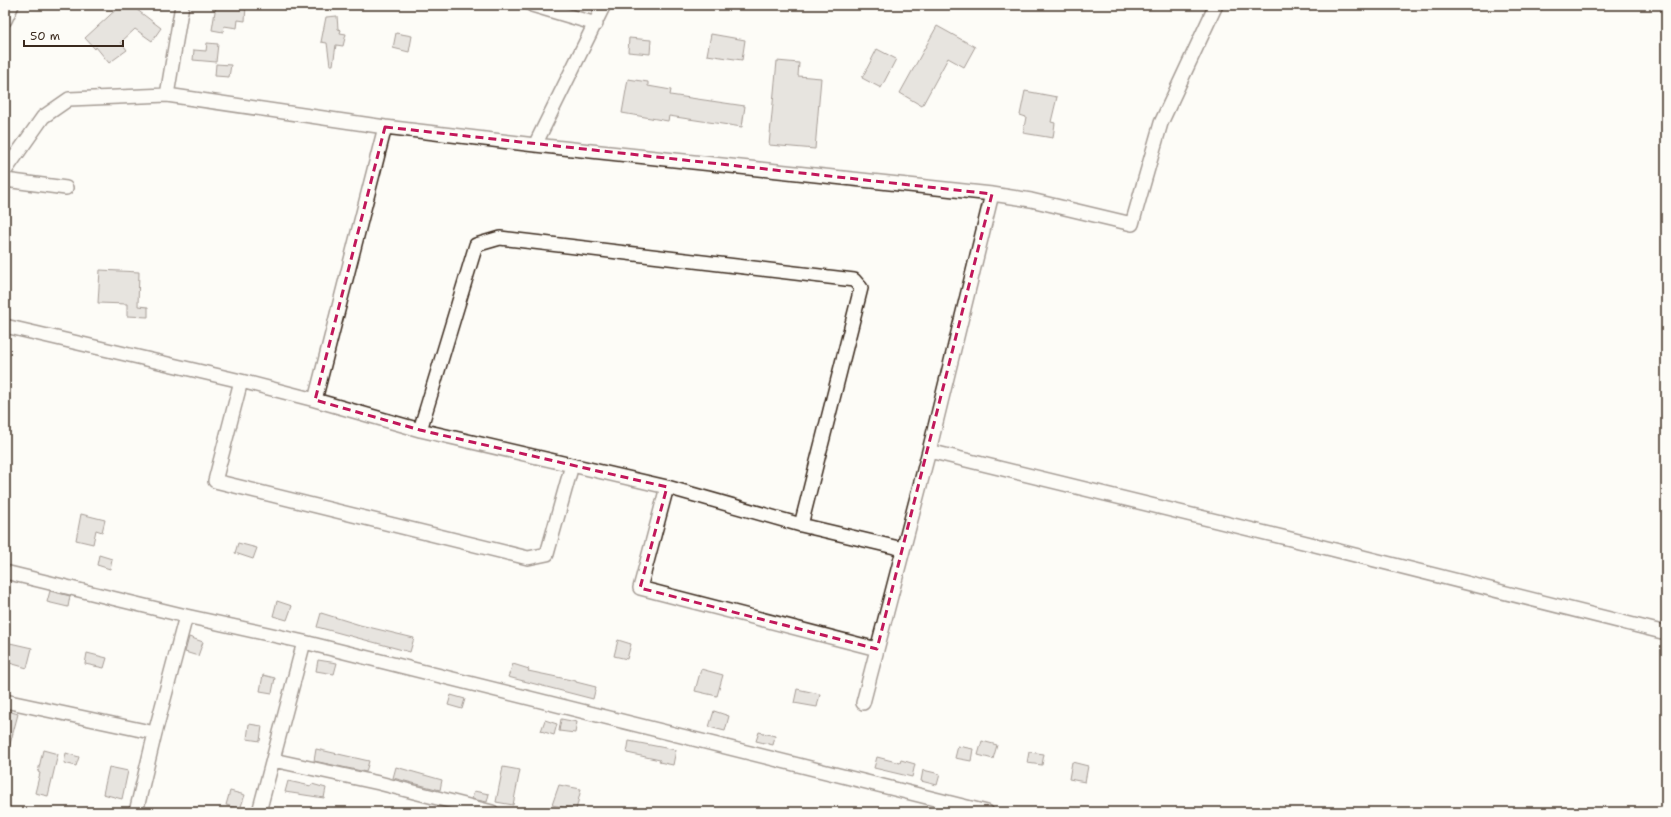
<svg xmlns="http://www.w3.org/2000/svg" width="1671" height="817" font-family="'Shantell Sans',sans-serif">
<rect width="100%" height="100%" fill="#fdfcf7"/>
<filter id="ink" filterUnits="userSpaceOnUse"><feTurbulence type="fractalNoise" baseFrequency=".025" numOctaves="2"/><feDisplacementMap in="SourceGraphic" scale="8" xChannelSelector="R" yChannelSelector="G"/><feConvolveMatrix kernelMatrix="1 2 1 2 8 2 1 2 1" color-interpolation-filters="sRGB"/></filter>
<g filter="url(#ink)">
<path fill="#cdc8c2" stroke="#3b2a1e" d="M121,5H138L136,9L161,28L152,41L135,29L121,42L127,50L109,63L96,47L95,49L85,38Z
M216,5H246L245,21L238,20L237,28L224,26L223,32L212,30Z
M337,16L338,29L341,30L340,33L346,34L343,46L336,45L333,65H330L327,43L321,42L326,17Z
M937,26L975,47L964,67L948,58L922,106L900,93Z
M396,33L412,36L409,52L393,48Z
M711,34L745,40L742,60L707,55Z
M629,38L651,40L650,54L628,52Z
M207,43L218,44L216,62L193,60L194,50L206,51Z
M877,49L896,59L881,88L862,78Z
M777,61L799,63L798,76L821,78L815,149L769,145Z
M216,64L231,65L229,77L215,76Z
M628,79L648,82V86L671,90L670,95L745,106L742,127L669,116L668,121L622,113Z
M1025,91L1057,97L1051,122L1055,123L1053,138L1023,133L1026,117L1020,115Z
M100,270L139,272L138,306L148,307V317L127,316V304L98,303Z
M81,514L105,520L102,532L96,530L93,544L76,540Z
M238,543L257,548L253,559L235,553Z
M99,555L112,559L110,569L97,565Z
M50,591L70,596L68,607L47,602Z
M277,601L292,606L287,620L273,616Z
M321,613L360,625L414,638L410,652L317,627Z
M189,637L203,642L198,656L185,652Z
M618,640L631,644L627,659L614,656Z
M10,643L32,648L27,668L6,662Z
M87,653L107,658L104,668L85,664Z
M318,660L337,663L334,674L316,671Z
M513,664L529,669L528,671L576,681V682L596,687L593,699L508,677Z
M701,669L723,675L717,696L695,691Z
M263,675L275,678L272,693L260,691Z
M797,689L820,694L817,707L794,703Z
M451,695L465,699L462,709L448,705Z
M5,710L18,714L9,748H5Z
M714,711L729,716L725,731L709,727Z
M561,719L577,722L575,733L559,731Z
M545,720L557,724L554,735L541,731Z
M249,724L262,726L260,741L247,739Z
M759,732L775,736L773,745L756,741Z
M629,741L676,750L673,765L659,762L660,760L627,753Z
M982,741L997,745L993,759L978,755Z
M958,746L973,749L971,761L955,758Z
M316,749L369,761L366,772L314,761Z
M43,750L58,754L48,796L35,793L40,773L38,772Z
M1029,752L1044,754L1042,765L1027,763Z
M66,753L79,757L76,766L64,763Z
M877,757L900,763L901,760L915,764L912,777L874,768Z
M1072,762L1088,766L1085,782L1069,779Z
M109,767L128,771L122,799L103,794Z
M396,767L442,780L440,790L393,778Z
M503,767L520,770L513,805L496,802Z
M923,770L940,774L937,785L921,781Z
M288,781L311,786L312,784L326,788L324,798L285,792Z
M559,785L581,789L576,810L552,805Z
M230,791L245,795L240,809L226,805Z
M474,791L489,794L487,802L472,799Z"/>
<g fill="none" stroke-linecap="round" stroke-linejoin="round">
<defs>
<path id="minor" d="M532,5L596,24
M5,20L12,5
M167,95L182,5
M535,145L992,194L1031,200L1132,224L1161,123L1216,5
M5,171L43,117L69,99L167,95L385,127L535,145L604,5
M5,180L66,188
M5,326L241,381L315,400L420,430L667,487L801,525L903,549
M241,381L215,481L528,558L547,554L572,465
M315,400L385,127
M420,430L476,245L500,238L854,280L861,288L801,525
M929,451L1311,544L1666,633
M667,487L640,588L877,649
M5,572L186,616
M5,701L155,733
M863,703L929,451L992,194
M273,760L379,783L492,812
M136,812L155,733L186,616L304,642L987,812
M259,812L304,642"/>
</defs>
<use href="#minor" stroke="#3b2a1e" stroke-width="16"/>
<use href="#minor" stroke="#fdfcf7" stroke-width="13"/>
</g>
</g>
<path d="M0 0H1671V817H0ZM385,127L992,194L877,649L640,588L667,487L420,430L315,400Z" fill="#fdfcf7" fill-opacity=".55" fill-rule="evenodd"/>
<path fill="none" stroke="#c2185b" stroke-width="3" stroke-dasharray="8 5" stroke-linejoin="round" d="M385,127L992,194L877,649L640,588L667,487L420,430L315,400Z"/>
<rect width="1671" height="817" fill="none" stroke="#fdfcf7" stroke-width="20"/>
<rect x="10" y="10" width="1651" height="797" fill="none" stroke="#3b2a1e" stroke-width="1.5" filter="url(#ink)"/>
<path d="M24 40v6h99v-6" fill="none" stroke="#3b2a1e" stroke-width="2"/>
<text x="30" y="40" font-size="12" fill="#3b2a1e" stroke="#fdfcf7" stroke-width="3" paint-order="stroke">50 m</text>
</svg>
